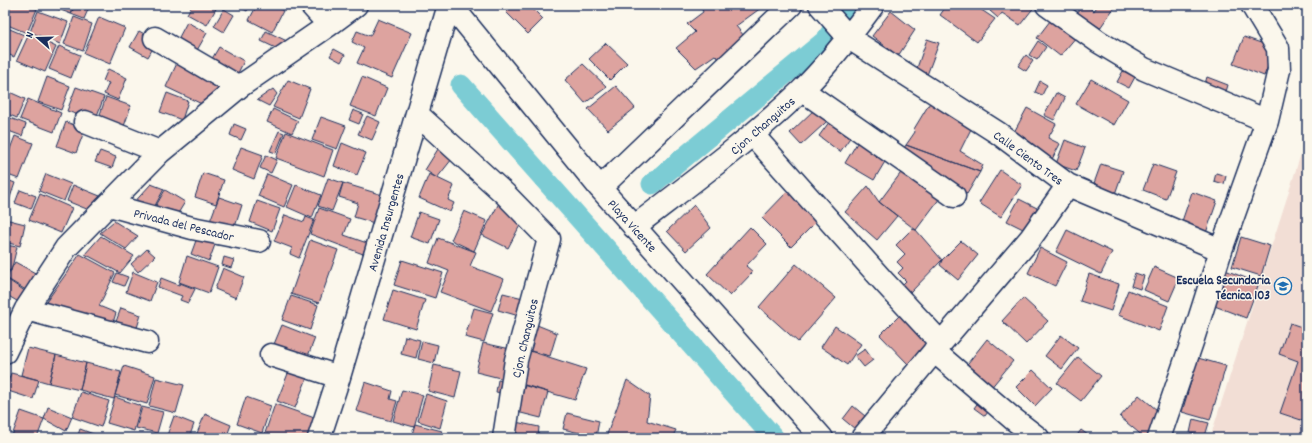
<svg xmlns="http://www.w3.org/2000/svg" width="1312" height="443" font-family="Dekko,sans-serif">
<rect width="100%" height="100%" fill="#fbf7ec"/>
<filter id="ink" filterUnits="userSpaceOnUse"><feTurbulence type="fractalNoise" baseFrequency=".025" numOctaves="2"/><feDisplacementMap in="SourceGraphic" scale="8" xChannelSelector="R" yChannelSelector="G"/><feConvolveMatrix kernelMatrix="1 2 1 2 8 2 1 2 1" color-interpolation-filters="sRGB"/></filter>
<g filter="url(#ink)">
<path fill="#f2ded5" d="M1307,135V438H1210Z"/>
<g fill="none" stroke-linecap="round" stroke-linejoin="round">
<path stroke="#7bccd4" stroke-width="21" d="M461,85L774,438
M652,184L826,40L850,5"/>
</g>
<path fill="#dda39f" stroke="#1b2f5e" d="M5,5H27L37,9L27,33L5,24Z
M48,5H74L71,14Z
M75,5H90L84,19L71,14Z
M192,5H218L207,25L187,14Z
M236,5H250L247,11Z
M257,5H273L283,11L272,32L249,20Z
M513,5H529L543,19L528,34L506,12Z
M700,5H765L736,26L748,41L722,63L715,55L696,68L676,48L695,32L687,24L703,12Z
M947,5H974L995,19L977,42L940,15Z
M994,5H1034L1035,6L1020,25L1002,13L998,18L990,11Z
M1083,5H1085L1094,11L1098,5H1116L1100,28L1077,13Z
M224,9L234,15L224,32L214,26Z
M38,11L68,22L60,44L30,32Z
M891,11L915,30L898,56L872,36Z
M74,17L92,24L83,51L64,44Z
M99,17L125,28L110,64L84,53Z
M1053,17L1077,36L1060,56L1037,38Z
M378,19L412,33L392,78L357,63L364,48L352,42L357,31L370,36Z
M187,22L207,33L196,52L177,41Z
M5,27L24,35L14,57L5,53Z
M139,31L157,41L148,57L130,47Z
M266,31L291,43L282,51L261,41Z
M29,34L56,47L45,72L17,60Z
M1244,37L1275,48L1264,76L1233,64Z
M927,39L939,43L927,75L917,68Z
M1038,41L1046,47L1037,60L1029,55Z
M606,43L627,63L610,80L589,59Z
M59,46L80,55L71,78L49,69Z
M219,47L244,61L236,77L210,62Z
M334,49L345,55L341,62L330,56Z
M1026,55L1033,61L1026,71L1018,66Z
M178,61L228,86L206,106L166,87Z
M583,64L607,87L585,103L565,80Z
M108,69L127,78L118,100L104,94L109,83L103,81Z
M1123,71L1135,77L1129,88L1117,82Z
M47,77L70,86L61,110L38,102Z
M362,77L387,88L376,116L350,106Z
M1207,77L1228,85L1225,95L1204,87Z
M1091,79L1128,100L1114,125L1076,104Z
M288,80L310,89L299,118L273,107Z
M1040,81L1047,85L1042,95L1035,92Z
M616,86L635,108L608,130L588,109Z
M76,87L104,97L95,121L67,111Z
M273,89L277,94L269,106L257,100Z
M5,90L25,99L17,118L5,113Z
M167,93L188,101L182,120L160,112Z
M1056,93L1065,98L1054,120L1044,115Z
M934,96L974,123L960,151L983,165L980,172L906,145L915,132L914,129Z
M106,97L131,106L122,132L97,123Z
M28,99L61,113L54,132L20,119Z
M817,107L835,114L801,145L790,133Z
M1027,108L1056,124L1048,138L1060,144L1050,163L1036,156L1039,150L1012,136Z
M273,109L298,121L292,133L267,122Z
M353,110L363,114L359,124L349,120Z
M835,114L856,129L840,152L819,136Z
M367,116L380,122L372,140L358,134Z
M321,117L346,126L337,149L312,140Z
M10,118L26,124L22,136L6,130Z
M66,122L85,129L76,153L57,146Z
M234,124L246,129L241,140L230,135Z
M279,131L284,133L276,153L270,151Z
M286,132L333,150L324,176L276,158Z
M15,136L33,143L19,179L5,174V162Z
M860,138L889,155L874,180L845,163Z
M1065,140L1085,148L1076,171L1056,164Z
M342,143L366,153L357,175L334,166Z
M906,145L980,172L967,194L901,152Z
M241,147L263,155L254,179L232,170Z
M438,149L452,159L437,178L425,170Z
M100,151L116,157L112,168L95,162Z
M266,155L277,160L271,173L260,168Z
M1101,164L1123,171L1115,194L1093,186Z
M1153,164L1176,172L1166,199L1143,190Z
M906,166L943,194L916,230L879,202Z
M1000,170L1022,185L1001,217L979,203Z
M203,173L224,180L216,204L195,197Z
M1216,173L1226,176L1224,184L1214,181Z
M46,174L71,184L64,201L39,191Z
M267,174L293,185L284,207L258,196Z
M429,174L454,186L448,200L454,203L450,212L419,198Z
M328,178L343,183L332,211L318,206Z
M5,179L15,183L5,212Z
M343,183L389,197L381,225L354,217L358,203L339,197Z
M151,184L164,189L150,215L130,207Z
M73,185L100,196L94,212L67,201Z
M296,185L321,195L312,218L287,207Z
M868,186L879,202L897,216L877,240L845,212Z
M20,190L36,196L31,209L15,203Z
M165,190L185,202L174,220L154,209Z
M788,191L817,221L791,247L762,218Z
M1192,192L1217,201L1206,233L1181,224Z
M40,194L72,208L61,233L29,220Z
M219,197L242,205L234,230L210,221Z
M1019,199L1041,210L1029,232L1007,221Z
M257,201L280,209L272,231L250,222Z
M499,203L525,216L508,248L482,235Z
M694,205L711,228L686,251L667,231Z
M319,208L350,219L344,235L367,243L363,254L310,234Z
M464,211L487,221L474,251L451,240Z
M419,212L439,219L430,244L410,237Z
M285,215L304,222L306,217L314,220L299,258L290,254L292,248L274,241Z
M5,219L25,224L20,246L5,242Z
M114,221L138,236L126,249L100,233Z
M750,227L767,244L746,266L753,272L730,296L707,274Z
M912,229L916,230L942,260L910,293L902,285L906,281L898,273L903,268L897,262L905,254L896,245Z
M1067,230L1112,252L1101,274L1056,252Z
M198,235L216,242L209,261L191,254Z
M101,236L134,256L120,273L85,254Z
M1241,237L1270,246L1261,276L1232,267Z
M438,238L476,252L470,266L504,279L491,311L440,292L449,271L429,263Z
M310,240L338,250L319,303L291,294Z
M961,241L978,255L958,280L940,265L942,260Z
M5,245L17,247L11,271L5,270Z
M1040,248L1067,262L1055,286L1028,273Z
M147,249L155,256L138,272L131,264Z
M80,254L115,273L99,306L116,313L111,329L44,305Z
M187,256L218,267L209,293L179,282Z
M224,257L234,260L231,268L222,265Z
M402,260L443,273L435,298L394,285Z
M15,262L39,275L29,292L6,278Z
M796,264L836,298L798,342L759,307Z
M1154,267L1179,278L1169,301L1144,290Z
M223,268L244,277L236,298L215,289Z
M1225,270L1259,283L1246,318L1212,305Z
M133,272L157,282L150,301L126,292Z
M117,273L128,277L124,286L113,282Z
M1135,273L1144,276L1140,289L1131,286Z
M1089,274L1119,284L1111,311L1080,301Z
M5,278L28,293L22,304L5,294Z
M161,278L179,285L180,283L195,289L188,303L180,300L182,296L158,287Z
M393,290L425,300L416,329L384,319Z
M1128,290L1168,306L1159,331L1118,315Z
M503,293L527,299L526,318L498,310Z
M291,296L318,305L310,330L282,320Z
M1023,298L1048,321L1026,344L1002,321Z
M121,308L141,315L135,334L114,327Z
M474,308L493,313L484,342L465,337Z
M901,314L929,344L908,364L880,335Z
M532,323L557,333L550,356L523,349Z
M1290,323L1307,329V422L1280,413L1298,361L1279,354Z
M282,325L315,338L306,361L272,349Z
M835,326L861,344L847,365L821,347Z
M1061,335L1078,348L1062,369L1045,356Z
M405,336L420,340L416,358L401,354Z
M987,339L1013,361L990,389L964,368Z
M422,341L438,345L434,363L418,359Z
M483,343L515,350L508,380L476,372Z
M28,348L56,355L49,383L21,375Z
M865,349L873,360L864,367L855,356Z
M530,351L586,369L575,400L519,384Z
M56,355L86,363L80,390L49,383Z
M1078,357L1101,376L1081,401L1057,383Z
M1198,358L1226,366L1210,420L1182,412Z
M86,363L121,372L114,399L80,390Z
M434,365L461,371L455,398L428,391Z
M124,366L155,376L147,404L115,395Z
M291,366L309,373L295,408L277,401Z
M1033,370L1052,388L1035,406L1016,387Z
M11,373L39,380L33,399L5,390Z
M156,378L184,385L176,413L149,406Z
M498,380L509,382L506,394L496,392Z
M627,380L650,396L647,421L676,430L672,438L606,437Z
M365,382L392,391L390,399L397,401L391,421L356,411Z
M525,385L548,392L541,418L517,412Z
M402,390L423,395L414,427L393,421Z
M81,392L109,401L101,427L72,417Z
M426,394L447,401L440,428L418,421Z
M1139,395L1163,415L1145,438L1120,417Z
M115,397L141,406L134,431L107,423Z
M246,397L271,406L262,433L237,424Z
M982,397L993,405L985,416L974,408Z
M275,404L323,421L317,438H279L265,433Z
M853,406L865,416L855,429L843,419Z
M48,407L72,417L66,431L44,419Z
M142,407L163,412L157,433L136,428Z
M21,411L44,419L37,438H19L12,436Z
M567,413L599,421L596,437L563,429Z
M205,414L231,425L226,438H195Z
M174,416L194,424L189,438H166Z
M1193,419L1209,423L1205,436L1190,433Z
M511,421L539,427L538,438H509Z
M415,424L442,431L440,438H411Z
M80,429L96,435L95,438H77Z
M1081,430L1092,438H1075Z
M705,431L720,438H702Z"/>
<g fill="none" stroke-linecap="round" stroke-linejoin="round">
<defs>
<path id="minor" d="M311,5L329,25
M451,5L600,188L822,438
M820,5L849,38L998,133L1068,185L1221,250
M1047,5L1099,42L1144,69L1267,121
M155,38L239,87
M802,90L954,196
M417,114L505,194L549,239L516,360L504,438
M85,122L160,152
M753,135L885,283L941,343
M600,188L791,5
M109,205L192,228L259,241
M634,227C691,183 749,141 801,91C828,65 851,35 873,5
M26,309L147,342
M934,351L1012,418L1038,438
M5,352L26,309L66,248L160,152L239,87L329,25L356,5
M271,355L339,377
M319,438L339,377L449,5
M862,438L941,343L1030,239L1068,185
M1159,438L1192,342L1221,250L1267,121L1279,70L1278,48L1252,5"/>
</defs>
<use href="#minor" stroke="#1b2f5e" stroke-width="25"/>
<use href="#minor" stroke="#fbf7ec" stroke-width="22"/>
</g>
</g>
<defs>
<symbol id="school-ring" viewBox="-11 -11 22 22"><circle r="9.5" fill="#fbf7ec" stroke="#1f6fb2" stroke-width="1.5"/><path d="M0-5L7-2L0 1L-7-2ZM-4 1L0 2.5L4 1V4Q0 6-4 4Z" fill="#1f6fb2"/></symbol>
</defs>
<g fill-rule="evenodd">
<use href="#school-ring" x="1273" y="276" width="20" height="20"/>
</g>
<g text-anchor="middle" stroke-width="3" stroke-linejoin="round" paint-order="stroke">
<g font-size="13" fill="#1b2f5e" stroke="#fbf7ec">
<text transform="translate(762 125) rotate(-41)" y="5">Cjon. Changuitos</text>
<text transform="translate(1029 157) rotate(36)" y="5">Calle Ciento Tres</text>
<text transform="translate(385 222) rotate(-74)" y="5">Avenida Insurgentes</text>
<text transform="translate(184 224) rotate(14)" y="5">Privada del Pescador</text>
<text transform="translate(633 225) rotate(48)" y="5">Playa Vicente</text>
<text transform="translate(524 338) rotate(-77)" y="5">Cjon. Changuitos</text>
</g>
<g font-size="13" font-weight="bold" fill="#1b2f5e" stroke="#fbf7ec" text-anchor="end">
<text x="1270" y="284">Escuela Secundaria<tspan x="1270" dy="15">Técnica 103</tspan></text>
</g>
</g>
<rect width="1312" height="443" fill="none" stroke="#fbf7ec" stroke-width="20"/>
<rect x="10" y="10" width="1292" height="423" fill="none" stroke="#1b2f5e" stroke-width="1.5" filter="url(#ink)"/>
<g transform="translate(38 38) rotate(290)" stroke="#fbf7ec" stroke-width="3" paint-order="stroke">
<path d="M0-3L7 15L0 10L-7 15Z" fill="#1b2f5e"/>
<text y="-6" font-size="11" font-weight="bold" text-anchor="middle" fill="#1b2f5e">N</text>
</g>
</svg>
